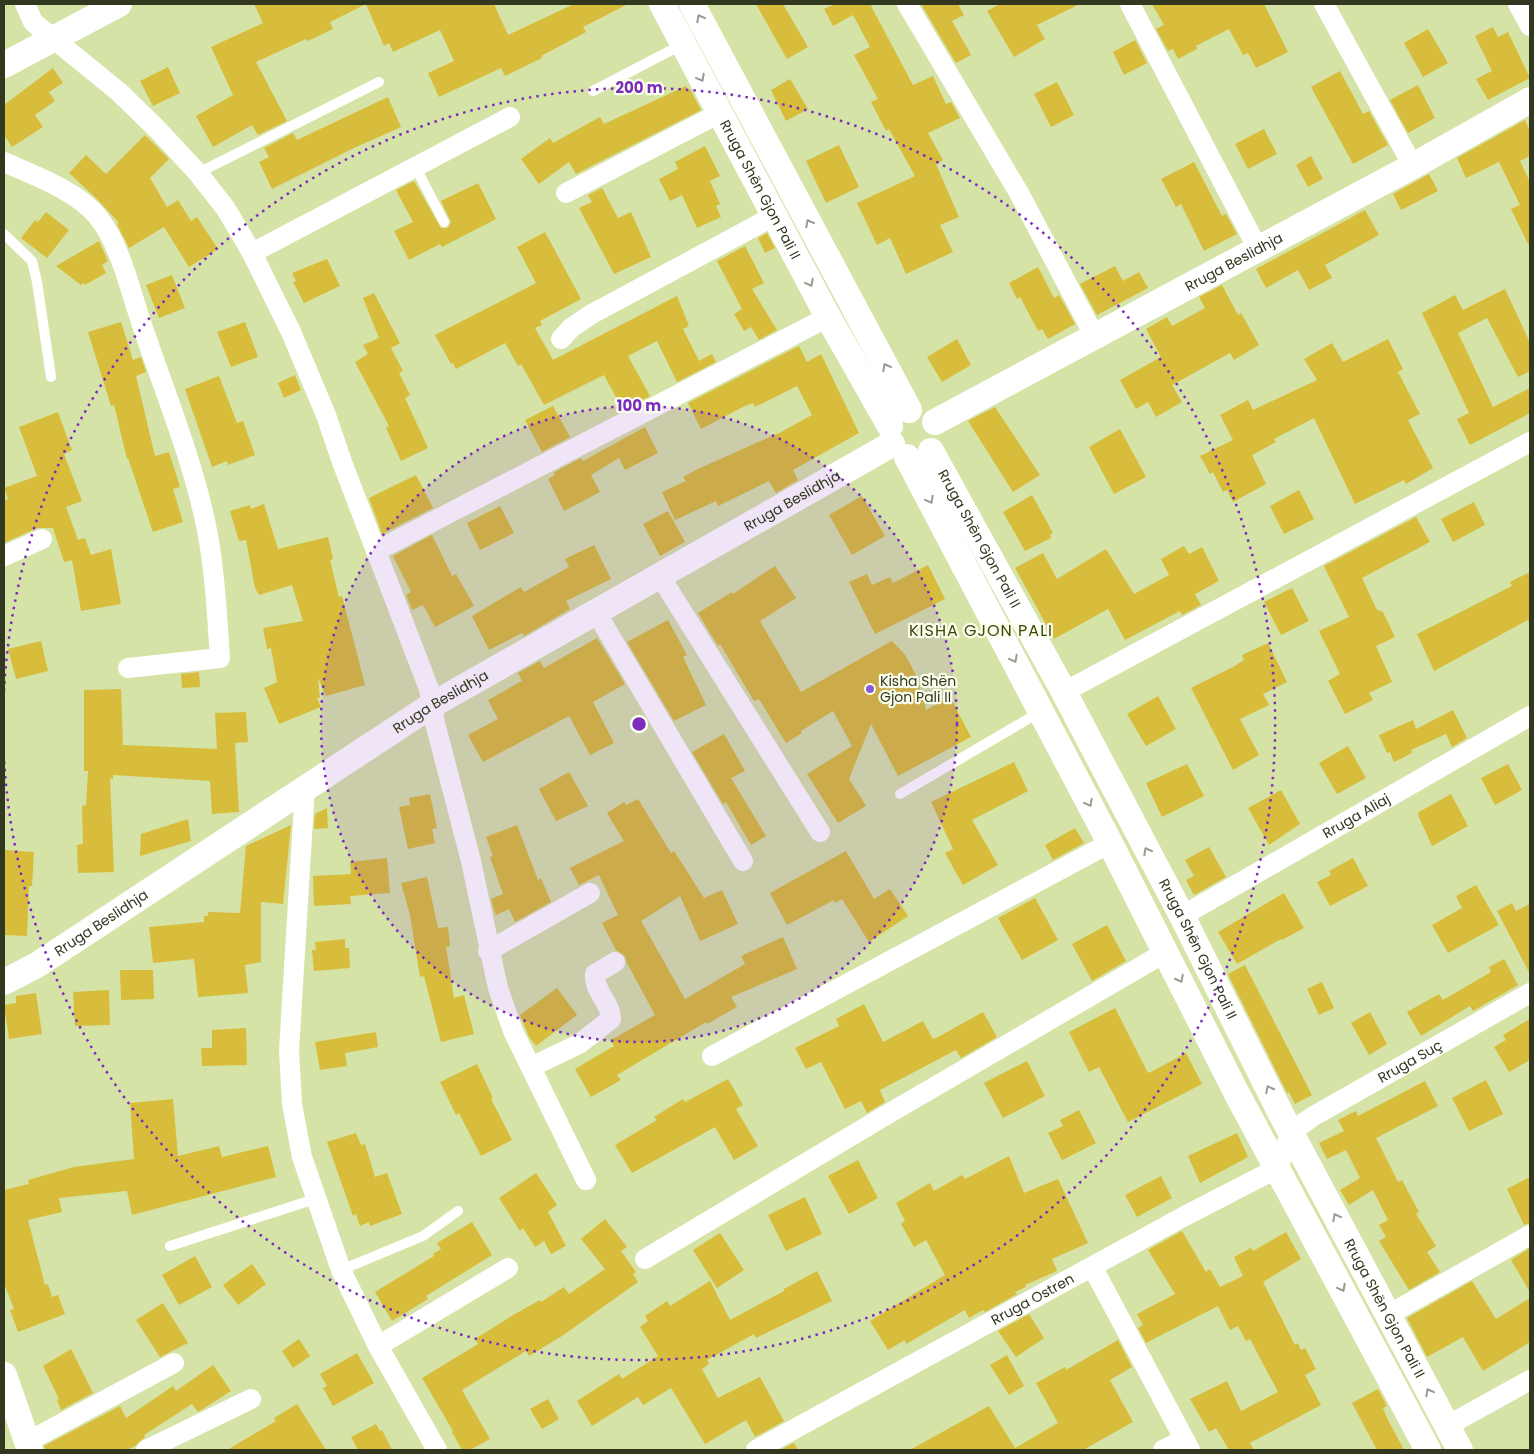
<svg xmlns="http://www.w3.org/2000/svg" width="1534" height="1454" font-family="Poppins,sans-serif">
<rect width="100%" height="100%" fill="#d6e3a7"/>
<path fill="#d7bd3b" d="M254,4H494L508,35L574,4H628L583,27L586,32L541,56L542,58L505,76L501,68L439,97L428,73L454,61L440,30L393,52L389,43L384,46L366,4L330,22L333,29L308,41L306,39L256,62L287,121L258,135L252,125L213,147L196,116L233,95L211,47L263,23Z
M756,4H783L808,47L787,59Z
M835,4H875L871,6L913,85L933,76L946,104L951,102L960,118L928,133L943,160L936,164L959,217L940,225L953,252L906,274L890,238L877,245L857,203L915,176L889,129L886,131L871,102L878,99L854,55L870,47L853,15L833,26L824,9Z
M921,4H958L964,15L952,21L971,55L956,63Z
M1000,4H1080L1037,25L1045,39L1014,57L987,11Z
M1152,4H1264L1288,52L1256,68L1248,53L1243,55L1229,29L1196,46L1197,49L1178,59L1173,49L1168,51L1156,29L1164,25Z
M1493,27L1498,37L1508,32L1530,78L1488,100L1476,79L1492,71L1475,36Z
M1428,29L1448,63L1423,77L1404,43Z
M1135,40L1147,63L1124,75L1113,52Z
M168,67L180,93L153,106L140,81Z
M53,68L63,83L49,92L55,101L35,115L43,127L12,147L4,135V105Z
M1340,71L1363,114L1369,111L1388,145L1353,164L1311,87Z
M790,79L808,109L786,121L771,90Z
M1057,82L1074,115L1051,127L1034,94Z
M1418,85L1435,118L1408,133L1390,100Z
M686,86L688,90L690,89L701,110L576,174L569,162L539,184L521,159L550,138L553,143L600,117L604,124Z
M388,97L401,127L354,148L272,189L259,162L269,157L264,148L293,133L297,140Z
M1525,120L1530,131V156L1520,161L1530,182V248L1511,209L1520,205L1499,162L1466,178L1457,158Z
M1264,129L1277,154L1248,169L1235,144Z
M145,135L169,159L150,178L167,207L178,200L191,221L197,217L218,249L189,267L164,227L129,248L117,224L119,223L98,200L69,173L86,155L106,174Z
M839,145L859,187L826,203L806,161Z
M705,146L720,176L710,181L720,204L716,206L721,217L697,228L682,195L670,201L659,179L678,169L675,162Z
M1311,156L1323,179L1308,187L1296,165Z
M1194,162L1222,216L1226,214L1237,234L1204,251L1181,204L1176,207L1161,179Z
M1429,174L1438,191L1401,210L1393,194Z
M414,181L441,228H448L451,222L441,201L478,183L496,219L442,247L440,244L409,260L394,231L413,222L396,190Z
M602,188L618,218L631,212L651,257L614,274L579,208L592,202L588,195Z
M1365,210L1379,235L1325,265L1332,278L1309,290L1298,270L1266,288L1256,269Z
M46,212L69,230L47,258L21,238L35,220L38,222Z
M545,232L581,299L540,321L542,325L535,328L553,360L677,296L689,326L683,329L699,361L712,354L716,362L677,382L657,341L628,356L650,396L623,410L604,375L544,405L521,364L518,366L505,343L456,369L453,363L451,364L435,335L536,283L517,247Z
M767,233L775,248L765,253L758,238Z
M99,241L108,261L102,265L106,273L85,285L84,283L81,285L56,266Z
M745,246L764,283L752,289L777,330L759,340L751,327L744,331L734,314L742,309L717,261Z
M327,259L340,286L304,303L293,282L296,281L292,273Z
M1115,266L1123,281L1139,272L1148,288L1097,315L1080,284Z
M1038,267L1054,298L1059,295L1075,324L1048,339L1042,329L1038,331L1020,297L1017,299L1009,283Z
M172,275L185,308L159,318L146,285Z
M1222,285L1238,315L1241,313L1259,345L1234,360L1230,353L1172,385L1182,402L1156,417L1148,402L1136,409L1120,380L1161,357L1146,329L1167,317L1172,326L1205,308L1199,297Z
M1505,289L1530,343V371L1518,377L1487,318L1458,333L1493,407L1530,388V413L1470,445L1457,419L1469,413L1422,313L1455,295L1463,310Z
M374,293L400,343L391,348L403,371L399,373L410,395L405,398L428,448L401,461L386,428L389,426L355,362L368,354L363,345L379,338L363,298Z
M121,322L133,360L141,357L146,372L136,376L155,456L169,452L180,487L173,489L183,522L153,532L128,458L127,459L114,405L111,406L88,332Z
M245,322L258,357L231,367L217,332Z
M957,339L971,365L942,382L927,357Z
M1388,339L1403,369L1398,372L1420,414L1408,420L1433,468L1406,484L1404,480L1355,504L1314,418L1274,439L1276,442L1252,455L1266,484L1233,502L1227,490L1223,492L1213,472L1210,474L1200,456L1233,440L1220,415L1248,400L1253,410L1317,380L1304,359L1332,343L1343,362Z
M799,346L807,362L821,354L859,433L793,470L798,480L776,493L769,481L718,506L716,501L675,520L662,492L686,481L683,477L698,469L781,432L812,415L797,386L755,407L753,403L743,407L701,429L688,403Z
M295,375L301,390L284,398L278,383Z
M219,376L237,423L243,421L255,455L228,465L227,461L212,467L185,389Z
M553,406L570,437L542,452L525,420Z
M995,407L1040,475L1013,492L968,421Z
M58,412L72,450L64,454L82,501L66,507L78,540L85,538L91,555L111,549L121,604L81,611L72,560L64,562L53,528H37L4,543V501L8,499L4,488L37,476L19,427Z
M645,427L658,453L625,470L619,458L591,475L600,492L564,511L548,479L555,475L553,473L581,458L583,461Z
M1120,429L1146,477L1114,494L1089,447Z
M416,475L433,508L382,534L369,498Z
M1299,490L1314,519L1284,534L1270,506Z
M1032,495L1053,533L1050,535L1051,538L1025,551L1003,512Z
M862,496L885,536L852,555L829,515Z
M1474,502L1485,525L1453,542L1441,519Z
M264,504L278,549L328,537L333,559L330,560L339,597L342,596L365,685L326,696L318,678L320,698H317L321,707L279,724L264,688L277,682L271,648L267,649L263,628L303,621L292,585L259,595L255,588L246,540L239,541L230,511L250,505L251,509Z
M500,506L514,533L480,550L467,523Z
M668,511L685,542L660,556L643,524Z
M1416,517L1430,542L1362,578L1377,610L1383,612L1395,637L1376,646L1392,682L1369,693L1373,700L1345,714L1328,681L1340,674L1319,631L1349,617L1324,566Z
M432,535L452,576L456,574L474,606L435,627L423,605L412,610L406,595L411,592L393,556Z
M594,545L611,579L566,601L570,609L524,636L522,633L489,650L472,616L521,587L524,592L569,567L565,559Z
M1184,546L1189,554L1202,547L1219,581L1195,594L1201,605L1182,615L1180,611L1125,640L1108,609L1054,639L1015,568L1043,553L1057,579L1106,549L1134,594L1169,575L1161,559Z
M928,565L945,599L875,634L849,582L867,574L872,585L890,577L893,583Z
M775,566L796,598L760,621L801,692L892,641L906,656L917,677L926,710L950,697L971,737L898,776L871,724L849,779L866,806L838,823L807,774L852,746L833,711L801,731L802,733L786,743L759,699L754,701L720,644L718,646L698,613L732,592L733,594Z
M1530,572V625L1528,620L1434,671L1417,634L1512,586L1510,582Z
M1292,588L1309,621L1281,635L1264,602Z
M668,620L687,655L683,657L706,705L674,721L627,642Z
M597,638L625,684L593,702L614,743L590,755L569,716L483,762L468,735L498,719L488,700L522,681L518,673L540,661L544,668Z
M41,641L48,671L16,679L8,649Z
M1268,643L1287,682L1263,694L1269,705L1240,719L1259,755L1233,770L1191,688L1233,667L1244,660L1242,655Z
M199,672L200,687L182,688L181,674Z
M121,689L123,745L217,749L215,713L246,712L248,742L235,743L239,812L212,814L210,781L113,775V779L110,778L114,872L78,873L77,845L83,844L82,806L86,805L88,771H84V690Z
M1158,696L1176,729L1146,746L1127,714Z
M1453,710L1467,738L1452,747L1446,734L1411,750L1412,753L1394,762L1390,752L1387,753L1379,735L1413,720L1416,729Z
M724,734L745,771L731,778L766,836L751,845L726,802L723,804L692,752Z
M1348,746L1366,778L1337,794L1319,763Z
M1014,762L1028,791L972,820L998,865L963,885L945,853L953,849L931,802Z
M1187,764L1204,796L1162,817L1146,783Z
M1508,764L1522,790L1495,805L1481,778Z
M569,772L588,806L556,821L539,789Z
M1281,790L1300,824L1269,845L1248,808Z
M430,794L437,828L432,829L435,843L408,849L399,807L410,805L409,798Z
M1451,794L1468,826L1432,846L1418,815L1419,812Z
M638,799L671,853L674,851L704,898L722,890L738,924L700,941L680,896L641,921L685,999L745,964L741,956L783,937L797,969L731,997L737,1007L707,1024L706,1022L617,1075L621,1080L591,1097L575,1069L614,1046L611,1040L655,1015L627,963L625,956L616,950L602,923L618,915L599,875L579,885L570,868L624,841L607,813L624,802L626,805Z
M327,808L328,828L314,829L315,814Z
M188,819L191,841L140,856L141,834Z
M291,825L283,904L261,902V962L245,965L248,993L198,997L194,959L153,963L149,927L204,922V916H208V912L240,913L246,846Z
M517,825L538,880L541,878L551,902L515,922L509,909L496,915L494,910L491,899L503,894L490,857L493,856L486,837Z
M1075,828L1084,843L1053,860L1045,845Z
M1209,847L1226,877L1194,895L1186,880L1194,876L1185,860Z
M4,850L34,852L32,886H29L27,936L4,935Z
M846,851L874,899L890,889L908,916L869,942L842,899L835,903L834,900L787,925L770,893Z
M387,858L390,893L350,896L351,904L314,906L313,876L351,874L350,862Z
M1353,858L1368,886L1330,906L1317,882L1331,875L1329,871Z
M427,877L438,928L448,927L450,946L446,947L454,998L464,995L474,1034L441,1042L424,976L420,977L410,915L401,883Z
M1476,885L1499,925L1448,953L1432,925L1462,908L1456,896Z
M1284,893L1304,928L1282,940L1281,939L1237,964L1218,932Z
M1035,898L1058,940L1022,960L998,918Z
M1512,903L1516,911L1530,904V974L1497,911Z
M1107,925L1126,961L1092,981L1072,944Z
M345,939V948H349L350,968L314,971L312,950H316L315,942Z
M1504,959L1518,985L1473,1011L1470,1006L1421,1036L1407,1012L1439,994L1443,1000L1491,972L1489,967Z
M1245,965L1312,1095L1295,1104L1289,1092L1287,1093L1228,974Z
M120,970H153L154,999L121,1000Z
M1322,982L1334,1008L1319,1015L1307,989Z
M557,988L577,1015L536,1046L529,1037L520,1015Z
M109,990L110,1025L75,1026L73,992Z
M36,993L42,1034L9,1039L4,1005L16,1003V996Z
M864,1004L883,1042L923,1021L933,1039L938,1037L983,1012L997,1037L961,1058L956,1050L880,1090L885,1102L867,1113L861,1101L845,1109L821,1062L806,1069L795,1048L839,1026L836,1019Z
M1115,1008L1147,1071L1149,1073L1186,1053L1202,1084L1128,1122L1099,1067L1089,1072L1069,1032Z
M1370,1012L1387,1044L1369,1055L1351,1023Z
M1530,1019V1060L1509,1072L1494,1047L1506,1040L1503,1035Z
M246,1028L247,1065L202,1066L201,1048H212V1030Z
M376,1032L378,1047L345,1053L347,1066L320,1070L315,1042Z
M1027,1061L1045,1096L1003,1118L984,1083Z
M477,1064L493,1098L491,1099L512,1140L481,1156L459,1113L456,1115L440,1082Z
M728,1079L743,1105L736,1109L758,1146L734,1160L715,1127L632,1173L615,1145L657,1120L654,1117L683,1099L685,1102Z
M1486,1080L1503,1114L1469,1131L1452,1098Z
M1425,1081L1438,1106L1376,1138L1398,1182L1402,1180L1419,1212L1416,1214L1436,1246L1427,1252L1440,1272L1409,1290L1379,1241L1386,1237L1379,1225L1388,1220L1373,1190L1349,1205L1340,1190L1360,1178L1346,1150L1327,1159L1319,1143L1344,1131L1338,1120L1356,1111L1358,1116Z
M173,1099L178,1156L219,1146L222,1157L268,1146L276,1177L132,1215L127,1191L59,1198L62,1212L28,1220L45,1285L48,1284L52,1297L58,1295L65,1314L18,1332L10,1310L14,1309L4,1283V1190L29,1184L28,1180L74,1167L134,1159L130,1103Z
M1079,1110L1096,1143L1062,1160L1048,1133L1063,1126L1060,1120Z
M356,1133L361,1145L365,1144L375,1177L387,1173L402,1214L370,1226L369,1222L360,1226L356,1214L353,1216L327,1142Z
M1237,1133L1248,1157L1200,1183L1188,1156Z
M1009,1156L1024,1193L1058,1179L1088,1243L1052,1259L1057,1271L1025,1285L1026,1287L1015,1292L1017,1294L985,1312L983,1310L969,1318L965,1310L906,1344L905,1340L888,1350L870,1321L945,1275L926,1240L914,1247L901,1224L905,1221L896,1203L930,1183L934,1191L962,1175L965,1179Z
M858,1160L878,1198L849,1214L828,1176Z
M536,1173L557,1205L548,1212L566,1246L551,1254L544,1241L535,1247L523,1228L520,1231L499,1198Z
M1161,1176L1172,1198L1137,1217L1125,1195Z
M1530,1177V1223L1524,1225L1507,1189Z
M805,1197L822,1234L786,1251L768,1215Z
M605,1219L627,1247L621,1251L636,1272L633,1274L638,1282L562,1336L529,1356L526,1351L462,1390L490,1439L470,1450H462L452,1432L453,1431L422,1378L478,1344L475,1339L513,1315L540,1300L541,1302L564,1287L569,1294L605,1269L581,1239Z
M472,1222L492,1255L426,1296L428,1299L392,1321L375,1292L434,1256L433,1254L441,1249L437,1243Z
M1182,1231L1206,1272L1210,1269L1220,1287L1243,1276L1234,1257L1251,1248L1253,1251L1286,1232L1301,1259L1263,1282L1295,1345L1298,1343L1301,1350L1305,1348L1316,1369L1305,1375L1321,1405L1250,1443L1254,1450H1229L1216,1428L1209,1432L1190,1399L1227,1381L1241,1411L1278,1392L1250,1339L1246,1341L1238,1326L1230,1330L1218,1306L1146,1343L1138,1328L1143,1325L1137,1314L1175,1294L1148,1250Z
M720,1233L744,1270L717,1288L693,1250Z
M1530,1248V1292L1511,1260Z
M195,1256L212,1287L179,1305L162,1275Z
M252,1264L266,1284L238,1305L223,1285Z
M817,1271L832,1301L756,1338L754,1334L707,1360L709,1364L702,1369L718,1398L760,1377L784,1421L755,1437L746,1420L705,1444L671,1388L643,1405L638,1397L592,1426L577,1401L619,1374L622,1379L658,1356L640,1327L648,1321L645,1316L667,1301L670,1306L710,1281L730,1320L784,1291V1289Z
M1472,1281L1496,1319L1530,1298V1342L1483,1371L1463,1337L1427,1357L1407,1318Z
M163,1303L188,1343L160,1357L136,1320Z
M1029,1314L1044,1338L1016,1357L998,1331Z
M299,1339L310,1356L293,1368L282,1351Z
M1118,1340L1132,1367L1110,1380L1133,1422L1083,1450H910L989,1406L1015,1448L1058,1423L1036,1383L1065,1367L1066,1370Z
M71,1349L93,1393L61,1410L57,1400L59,1399L43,1366Z
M357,1353L374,1383L333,1406L323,1388L327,1386L320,1374Z
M1007,1355L1024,1386L1009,1395L990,1365Z
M213,1365L231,1391L198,1412L192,1404L144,1435L145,1437L135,1446L127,1450H45L44,1446L120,1406L126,1418L173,1386L176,1391Z
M1378,1389L1387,1406L1383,1408L1387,1418L1404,1450H1377L1352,1403Z
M548,1399L559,1419L542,1429L530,1409Z
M297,1404L326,1450H227L276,1421L274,1418Z
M376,1424L380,1431L382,1430L392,1450H358L351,1437Z
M794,1443L798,1450H780Z"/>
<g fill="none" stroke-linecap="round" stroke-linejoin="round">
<path stroke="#fff" stroke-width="10" d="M593,91L683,44
M416,168L444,222
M198,173L379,82
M4,234L32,261L37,282L51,377
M900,794L1040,712
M170,1246L315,1199
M341,1270L423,1236L458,1211"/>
<g stroke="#fff" stroke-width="20">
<path d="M25,4L33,22L119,92L158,130L198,173L226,209L252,253L291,332L326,415L342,462L429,689L435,723L471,861L498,988L513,1031L586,1180"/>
<path d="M907,4L1019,193L1095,337"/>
<path d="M1130,4L1258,249"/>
<path d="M1324,4L1413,166"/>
<path d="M1518,4L1530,26"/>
<path d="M4,162C33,175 78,191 98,217C121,246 130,290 142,325C165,393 193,460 207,530C215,572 217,615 220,658L128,668"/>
<path d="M566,193L720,113"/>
<path d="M252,253L510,117"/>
<path d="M561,339L571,328L590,315L774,216"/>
<path d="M376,551L828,317"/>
<path d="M4,556L42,539"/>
<path d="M660,576L820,832"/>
<path d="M596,612L743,861"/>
<path d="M1064,692L1530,442"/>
<path d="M305,786L289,1051L292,1104L302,1157L341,1270L378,1346L437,1450"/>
<path id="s1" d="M1182,916L1530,716"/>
<path d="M488,951L590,893"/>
<path d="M712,1056L1110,843"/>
<path d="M531,1067L579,1044L611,1019C611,1002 593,991 595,974L615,962"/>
<path d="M645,1259L893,1111L1166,952"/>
<path d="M1093,1268L1190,1450"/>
<path d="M1388,1315L1530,1235"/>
<path d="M378,1346L508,1268"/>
<path d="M1447,1426L1530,1380"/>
<path d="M27,1442L174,1363"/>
<path d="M146,1450L251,1399"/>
<path id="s2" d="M756,1450L1181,1218L1278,1168L1291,1132L1312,1117L1530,993"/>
<path d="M1163,1450L1183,1440"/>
</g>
<g stroke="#fff" stroke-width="26">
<path id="s3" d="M662,4L828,317L890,426"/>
<path d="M692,4L909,410"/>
<path d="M4,65L119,4"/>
<path id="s4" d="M935,422L1413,166L1530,100"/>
<path id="s5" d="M931,451L1064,692L1182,916L1281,1114L1460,1450"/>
<path d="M907,457L1110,843L1236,1092L1428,1450"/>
<path id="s6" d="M4,982L37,965L432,705L892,444"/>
<path d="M4,1375L30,1450"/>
</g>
</g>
<defs><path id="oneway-chevron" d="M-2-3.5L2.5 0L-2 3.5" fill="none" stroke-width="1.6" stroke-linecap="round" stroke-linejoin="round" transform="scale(1.25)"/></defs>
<g stroke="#989b8f">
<use href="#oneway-chevron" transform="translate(700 18) rotate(-118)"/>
<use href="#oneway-chevron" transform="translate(701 78) rotate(62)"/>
<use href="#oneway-chevron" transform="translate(809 223) rotate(-118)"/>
<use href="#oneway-chevron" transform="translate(810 283) rotate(62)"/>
<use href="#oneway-chevron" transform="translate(886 367) rotate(-118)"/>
<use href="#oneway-chevron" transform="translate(930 500) rotate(62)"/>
<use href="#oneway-chevron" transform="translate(1014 659) rotate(62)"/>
<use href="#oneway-chevron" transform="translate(1089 803) rotate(62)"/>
<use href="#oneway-chevron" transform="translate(1147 851) rotate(-118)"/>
<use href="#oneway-chevron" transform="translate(1180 979) rotate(63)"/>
<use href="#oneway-chevron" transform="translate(1269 1089) rotate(-117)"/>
<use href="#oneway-chevron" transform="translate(1336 1217) rotate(-118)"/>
<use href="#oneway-chevron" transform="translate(1342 1288) rotate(62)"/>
<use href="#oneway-chevron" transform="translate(1429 1392) rotate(-118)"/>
</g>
<circle cx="639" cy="724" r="318" fill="#7b2cbf" fill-opacity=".12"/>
<g fill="none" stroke="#7b2cbf" stroke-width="2.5" stroke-dasharray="2.5 5">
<circle cx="639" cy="724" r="318"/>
<path d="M4 691A636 636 0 1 1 4 757"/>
</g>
<circle fill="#885bd4" stroke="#fbffed" stroke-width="2" cx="870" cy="689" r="5"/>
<g text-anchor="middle" stroke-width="4.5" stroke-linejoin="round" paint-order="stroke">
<g font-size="14" fill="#32371f" stroke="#fbffed">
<text dy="5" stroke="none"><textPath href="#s3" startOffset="210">Rruga Shën Gjon Pali II</textPath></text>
<text dy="5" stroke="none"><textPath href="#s4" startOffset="339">Rruga Beslidhja</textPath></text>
<text dy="5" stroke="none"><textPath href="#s6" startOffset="924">Rruga Beslidhja</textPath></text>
<text dy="5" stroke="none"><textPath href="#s5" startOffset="100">Rruga Shën Gjon Pali II</textPath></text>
<text dy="5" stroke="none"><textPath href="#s6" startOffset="519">Rruga Beslidhja</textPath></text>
<text dy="5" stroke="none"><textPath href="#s1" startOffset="201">Rruga Aliaj</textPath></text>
<text dy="5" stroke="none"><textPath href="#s6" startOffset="114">Rruga Beslidhja</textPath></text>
<text dy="5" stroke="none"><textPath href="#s5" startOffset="565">Rruga Shën Gjon Pali II</textPath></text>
<text dy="5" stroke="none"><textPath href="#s2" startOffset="770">Rruga Suç</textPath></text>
<text dy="5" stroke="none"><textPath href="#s2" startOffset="315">Rruga Ostren</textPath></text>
<text dy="5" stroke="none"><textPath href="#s5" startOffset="970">Rruga Shën Gjon Pali II</textPath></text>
</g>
<g font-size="14" fill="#32371f" stroke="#fbffed" text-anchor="start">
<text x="880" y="686">Kisha Shën<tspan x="880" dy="16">Gjon Pali II</tspan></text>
</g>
<g font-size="16" letter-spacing="1" fill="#3d450a" stroke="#fbffed">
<text x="981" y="636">KISHA GJON PALI</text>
</g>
</g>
<circle cx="639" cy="724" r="8" fill="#7b2cbf" stroke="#fbffed" stroke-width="2.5"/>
<g font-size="15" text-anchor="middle" font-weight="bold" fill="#7b2cbf" stroke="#fbffed" stroke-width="4.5" stroke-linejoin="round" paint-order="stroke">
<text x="639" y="93">200 m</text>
<text x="639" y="411">100 m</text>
</g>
<rect width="1534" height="1454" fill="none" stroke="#32371f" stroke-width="10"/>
</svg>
